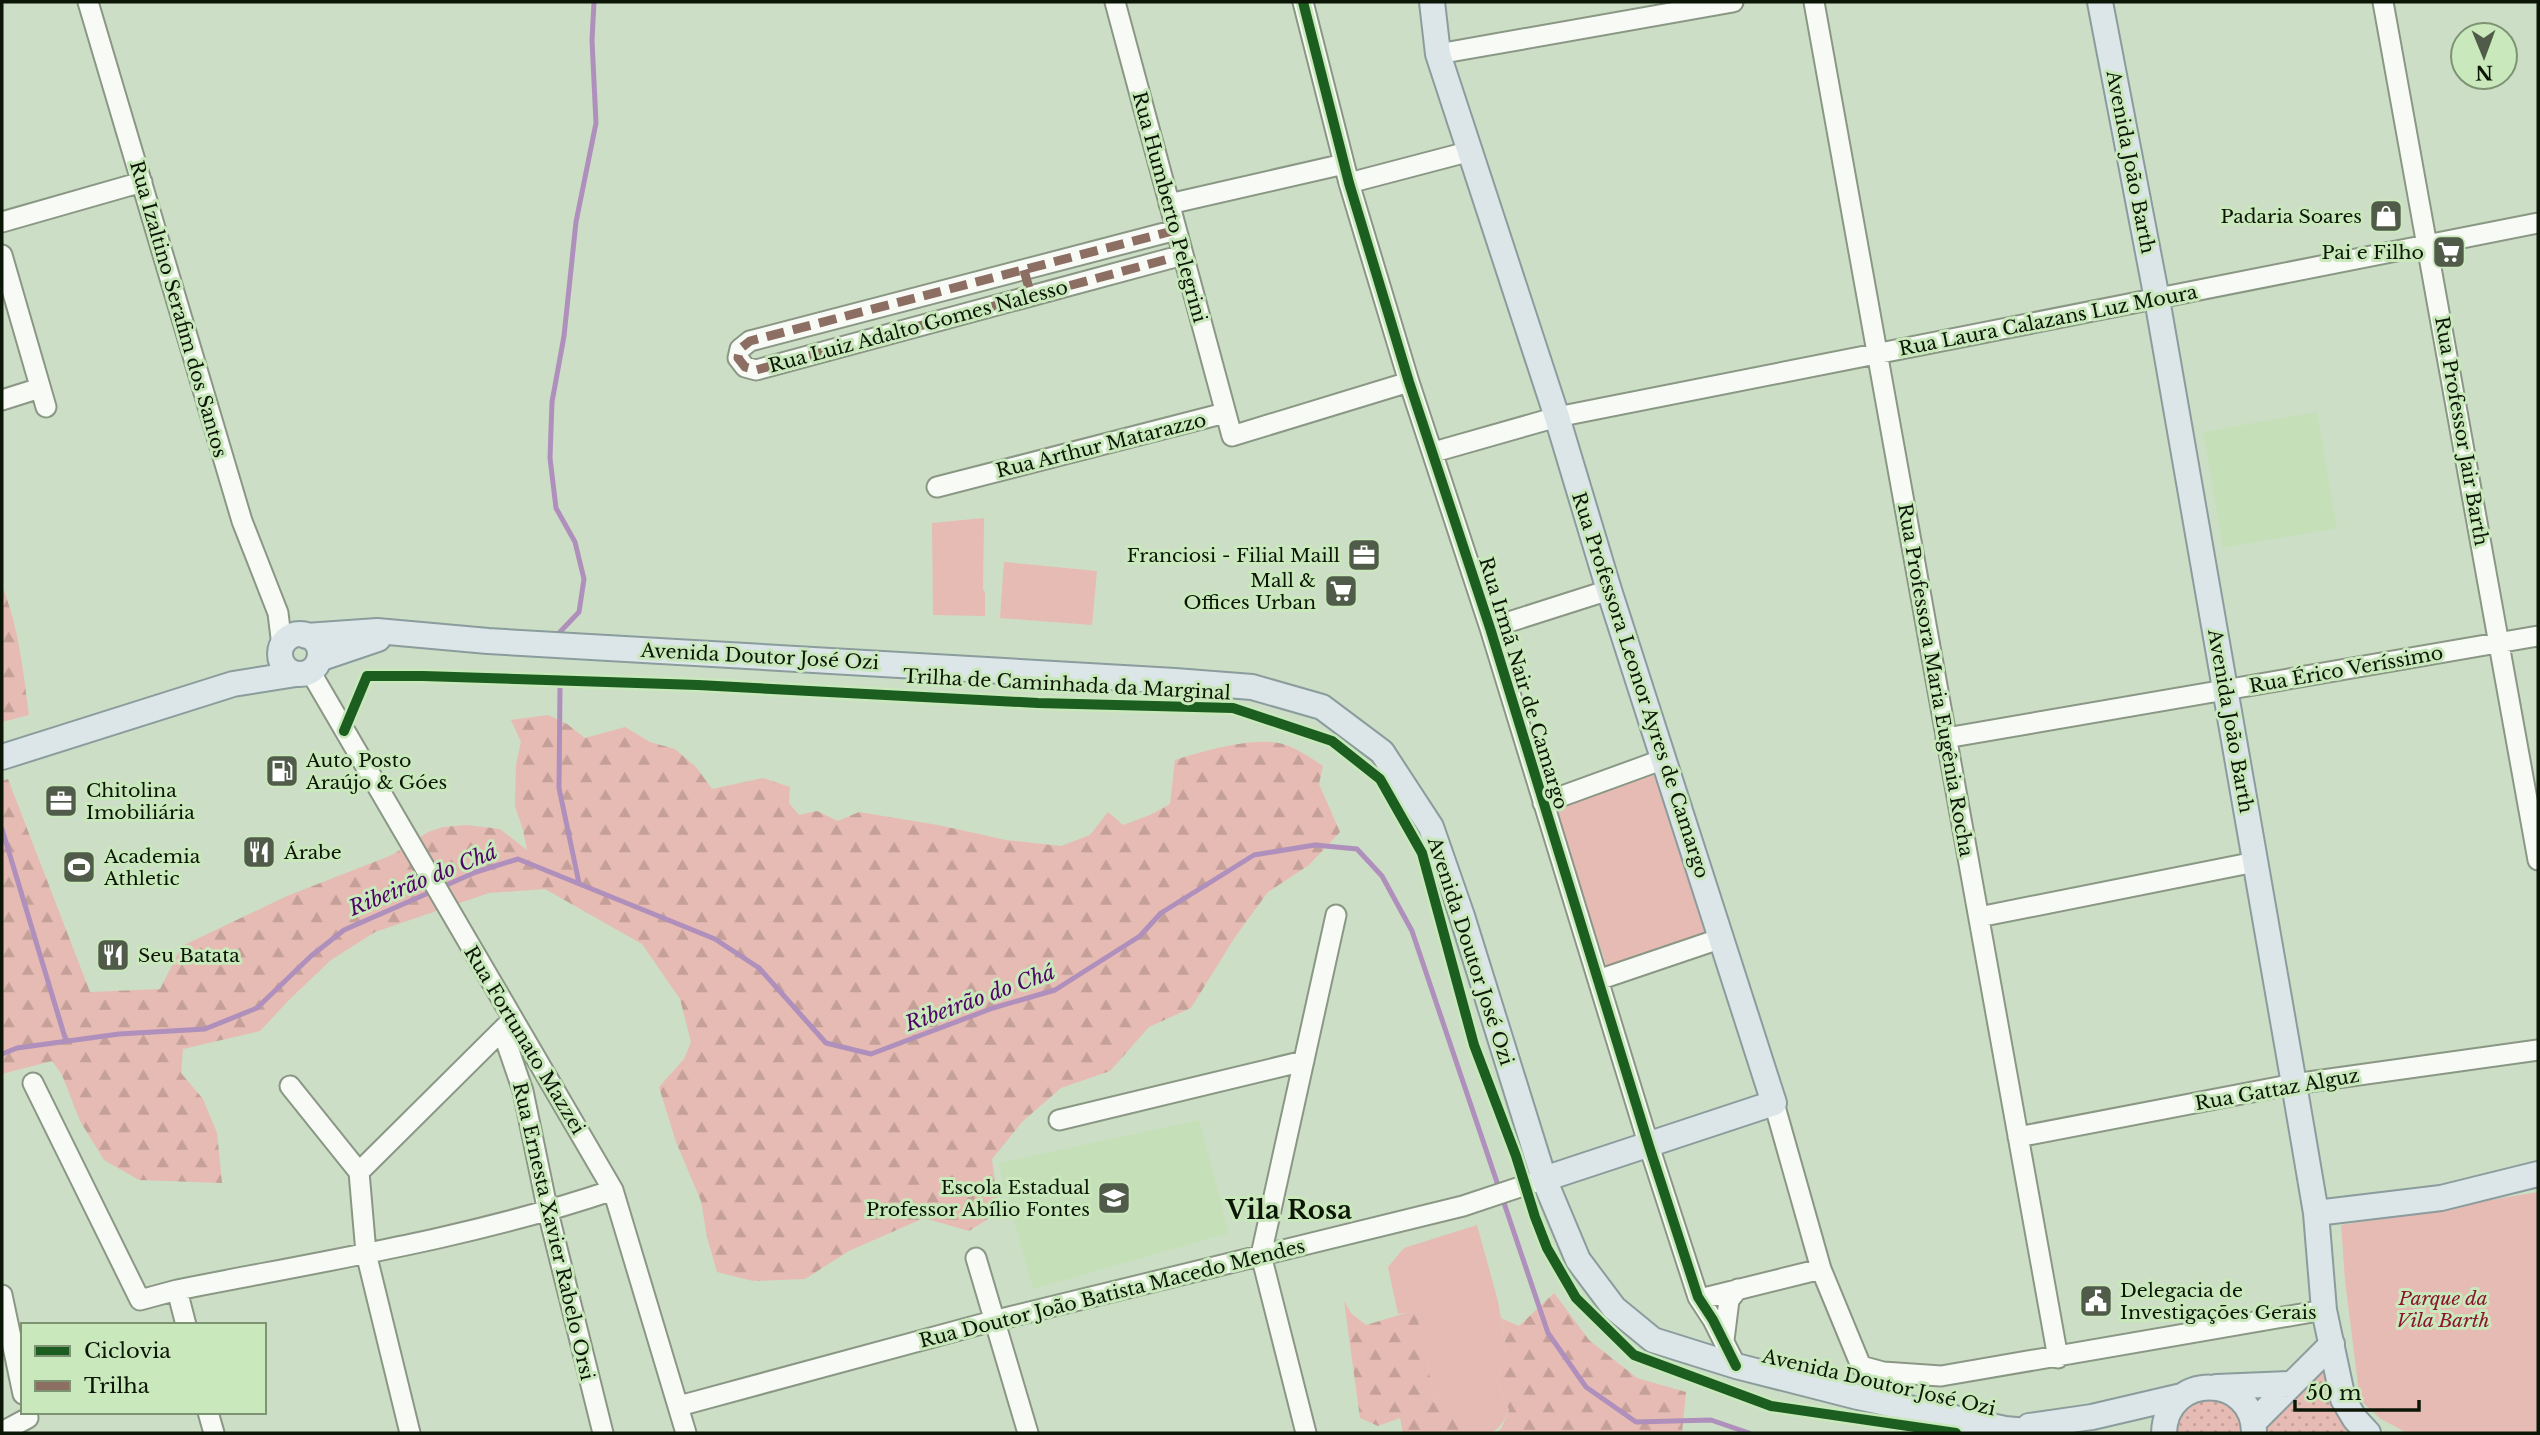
<svg xmlns="http://www.w3.org/2000/svg" width="2540" height="1435" font-family="'Libre Baskerville',serif">
<defs>
<pattern id="grass-dots" width="8" height="8" patternUnits="userSpaceOnUse" patternTransform="scale(1.75)"><rect width="8" height="8" fill="#e6bbb3"/><path d="M2 2h.1M6 6h.1" fill="none" stroke="#c4a098" stroke-width="1.8" stroke-linecap="round"/></pattern>
<pattern id="forest-firs" width="22" height="20" patternUnits="userSpaceOnUse" patternTransform="scale(1.75)"><rect width="22" height="20" fill="#e6bbb3"/><path d="M5 1l3.5 6h-7zM16 11l3.5 6h-7z" fill="#c4a098"/></pattern>
</defs>
<rect width="100%" height="100%" fill="#cddec6"/>
<path fill="#c5e0b8" d="M2317,412L2337,528L2223,548L2203,432Z
M1199,1120L1229,1233L1033,1289L998,1163Z"/>
<path fill="url(#grass-dots)" d="M2329,1364L2356,1433H2266L2265,1424Z
M2200,1399C2229,1401 2238,1404 2244,1433H2174C2177,1417 2186,1406 2200,1399Z"/>
<path fill="url(#forest-firs)" d="M2,586C19,628 23,670 29,715L2,722Z
M548,715L567,724L585,738L625,727L650,742L675,749L696,767L712,789L763,778L790,787L789,803L799,815L817,811L838,821L859,812L938,825L1006,840L1061,846L1090,835L1108,812L1123,825L1150,815L1170,804L1175,760C1204,751 1260,734 1289,746C1301,751 1312,759 1323,766L1319,784L1340,832L1309,865L1268,892L1235,937L1191,1008L1149,1027L1110,1071L1061,1088L1023,1121L992,1159L999,1212L969,1231L924,1218L849,1251L805,1279L753,1281L717,1272L707,1237L701,1201L676,1142L659,1087L684,1059L691,1042L680,999L642,944L545,889L489,893L375,932L331,960L290,999L260,1031L183,1049L181,1073L203,1099L217,1133L222,1183L139,1180L104,1160L80,1121L62,1075L52,1061L2,1074V781L8,779L90,992L160,989L182,946L287,896L392,855L428,832L443,827L467,825L500,829L527,850L523,830L515,806L516,765L521,742L511,720Z
M1554,1293L1589,1340L1637,1378L1686,1392L1682,1433H1495L1501,1429L1509,1410L1497,1382L1506,1348L1501,1318L1519,1326Z
M1344,1301L1351,1313L1366,1325L1416,1310L1434,1396L1467,1433H1403L1400,1418L1378,1426L1360,1418Z"/>
<path fill="#e6bbb3" d="M984,518L983,589L985,592V616L933,615L932,523Z
M1004,562L1097,571L1092,625L1000,618Z
M1657,774L1711,932L1607,967L1553,809Z
M2538,1192V1433H2407L2381,1419L2360,1400L2345,1280L2341,1225Z
M1477,1225L1498,1301L1506,1348L1497,1382L1509,1410C1497,1435 1495,1433 1467,1433L1434,1396L1416,1311L1398,1314L1388,1267L1404,1248Z"/>
<g fill="none" stroke-linecap="round" stroke-linejoin="round">
<path stroke="#af8fbc" stroke-width="5" d="M559,633L579,612L584,579L575,542L556,508L550,458L552,402L564,336L576,222L596,123L592,40L594,2
M560,689L559,788L579,883
M2,829L66,1041
M442,887L476,872L518,859L715,939L759,968L826,1043L871,1054L993,1008L1055,990L1140,936L1161,913L1254,855L1315,845L1357,849L1382,876L1412,931L1548,1333L1586,1387L1636,1422L1711,1420L1749,1433
M2,1054L17,1048L119,1034L205,1029L257,1008L311,956L344,930L433,891"/>
<defs>
<path id="minor" d="M88,2L242,521L278,613L282,646
M1115,2L1232,436L1409,382
M1303,2L1349,183L1409,382L1490,628L1649,1146L1698,1297L1713,1320L1736,1366
M1814,2L2058,1358
M2383,2L2538,860
M1438,54L1733,2
M1349,183L1471,151
M1169,204L1344,164
M2,222L142,182
M1176,230L750,341L740,349L738,358L745,367L756,370L1183,255
M2,255L46,407
M2,400L40,388
M1434,452L1557,417L2538,223
M937,487L1225,413
M1490,628L1609,590
M310,671L613,1190L686,1433
M1946,738L2538,636
M1543,803L1664,759
M1979,917L2255,862
M1598,980L1722,938
M502,1030L523,1091L548,1212L603,1433
M33,1083L140,1300L177,1290L186,1325
M290,1086L359,1172
M1774,1103L1821,1269L1861,1366L1883,1372L1941,1376L2324,1310
M1059,1120L1304,1061
M2018,1137L2294,1084L2538,1050
M976,1258L1028,1433
M177,1290C323,1261 472,1238 613,1190
M2,1295L23,1394
M1700,1299L1821,1269
M1724,1340L1729,1300L1738,1289
M679,1406L993,1321L1463,1206L1544,1179
M208,1412L214,1433
M2,1432L28,1418
M410,1433L366,1253L359,1172L512,1020
M1306,1433L1261,1255L1336,915"/>
<path id="major" d="M1432,2L1438,54L1557,417L1609,590L1774,1103L1544,1179
M2100,2L2157,299L2294,1084L2316,1213L2324,1310L2343,1399L2355,1419L2368,1433
M280 654a20 20 0 1 1 40 0a20 20 0 1 1-40 0Z
M306,636L377,631L488,641L1175,681L1252,687L1322,707L1382,752L1431,827L1462,916L1544,1179L1578,1260L1614,1308L1653,1340L1736,1366L1858,1397L2005,1429L2049,1433
M319,659L378,639
M2,757L233,684L296,674
M2316,1213L2441,1198L2538,1174
M2217,1387L2289,1384
M2253,1423L2332,1344
M2029,1426L2092,1417L2182,1396
M2164,1433C2166,1372 2254,1373 2254,1433"/>
</defs>
<use href="#minor" stroke="#8a9785" stroke-width="23"/>
<use href="#major" stroke="#8a9c9c" stroke-width="28"/>
<use href="#minor" stroke="#f8faf6" stroke-width="19"/>
<use href="#major" stroke="#dce5e8" stroke-width="24"/>
<path stroke="#8d6e63" stroke-width="9" stroke-dasharray="18 9" stroke-linecap="butt" d="M1176,230L750,341L740,349L738,358L745,367L756,370L1183,255
M1024,270L1031,296"/>
<defs>
<path id="cycleway" d="M1303,2L1349,183L1409,382L1490,628L1649,1146L1698,1297L1713,1320L1736,1366
M344,731L367,676H423L698,685L1038,703L1233,708L1332,741L1380,779L1422,853L1474,1045L1516,1156L1535,1217L1547,1248L1576,1298L1634,1355L1771,1406L1956,1433"/>
</defs>
<use href="#cycleway" stroke="#c9e8bb" stroke-width="15"/>
<use href="#cycleway" stroke="#1b5e20" stroke-width="10"/>
</g>
<defs>
<symbol id="shop-square" viewBox="-11 -11 22 22"><rect x="-9" y="-9" width="18" height="18" rx="4" fill="#505c49" stroke="#c9e8bb"/><path d="M-5-2.5h2.3a2.7 3.5 0 0 1 5.4 0H5L5.5 6h-11ZM-1.5-2.5h3a1.5 2.3 0 0 0-3 0Z" fill="#fff"/></symbol>
<symbol id="supermarket-square" viewBox="-11 -11 22 22"><rect x="-9" y="-9" width="18" height="18" rx="4" fill="#505c49" stroke="#c9e8bb"/><path d="M-6-5.5h2.5l.6 2H6L4.5 2H-2.5L-4.4-4H-6ZM-1.5 3.2a1.3 1.3 0 1 0 .1 0ZM3 3.2a1.3 1.3 0 1 0 .1 0Z" fill="#fff"/></symbol>
<symbol id="office-square" viewBox="-11 -11 22 22"><rect x="-9" y="-9" width="18" height="18" rx="4" fill="#505c49" stroke="#c9e8bb"/><path d="M-6-3h4V-5.5h4V-3h4V5H-6ZM-1-4.5V-3h2v-1.5ZM-6 0V1H6V0Z" fill="#fff"/></symbol>
<symbol id="fuel-square" viewBox="-11 -11 22 22"><rect x="-9" y="-9" width="18" height="18" rx="4" fill="#505c49" stroke="#c9e8bb"/><path d="M-5.5-6h7V0h2V4h1.3V-2.5L3-4.5l.8-.8L6-3V5H2.5V1h-1V6h-7ZM-4.2-4.7v3.2H.2V-4.7Z" fill="#fff"/></symbol>
<symbol id="restaurant-square" viewBox="-11 -11 22 22"><rect x="-9" y="-9" width="18" height="18" rx="4" fill="#505c49" stroke="#c9e8bb"/><path d="M-5-6h1v4h1v-4h1v4h1v-4h1v5L-1.5 .5V6h-2V.5L-5-1ZM5-6V6H3V1.5H1.5Q1.5-4 5-6Z" fill="#fff"/></symbol>
<symbol id="stadium-square" viewBox="-11 -11 22 22"><rect x="-9" y="-9" width="18" height="18" rx="4" fill="#505c49" stroke="#c9e8bb"/><path d="M0-5a6.5 5 0 1 0 0 10a6.5 5 0 1 0 0-10ZM-3.5-1.8h7v3.6h-7Z" fill="#fff"/></symbol>
<symbol id="school-square" viewBox="-11 -11 22 22"><rect x="-9" y="-9" width="18" height="18" rx="4" fill="#505c49" stroke="#c9e8bb"/><path d="M0-5L7-2L0 1L-7-2ZM-4 1L0 2.5L4 1V4Q0 6-4 4Z" fill="#fff"/></symbol>
<symbol id="civic-square" viewBox="-11 -11 22 22"><rect x="-9" y="-9" width="18" height="18" rx="4" fill="#505c49" stroke="#c9e8bb"/><path d="M-.6-6.5H3V-4.5H.6V-3L4-1V1h2V6H-6V1h2V-1L-.6-3ZM-1.2 2.5V6h2.4V2.5Z" fill="#fff"/></symbol>
</defs>
<g fill-rule="evenodd">
<use href="#shop-square" x="2367" y="197" width="38" height="38"/>
<use href="#supermarket-square" x="2430" y="233" width="38" height="38"/>
<use href="#office-square" x="1345" y="536" width="38" height="38"/>
<use href="#supermarket-square" x="1322" y="572" width="38" height="38"/>
<use href="#fuel-square" x="263" y="752" width="38" height="38"/>
<use href="#office-square" x="42" y="782" width="38" height="38"/>
<use href="#restaurant-square" x="240" y="833" width="38" height="38"/>
<use href="#stadium-square" x="60" y="848" width="38" height="38"/>
<use href="#restaurant-square" x="94" y="936" width="38" height="38"/>
<use href="#school-square" x="1095" y="1179" width="38" height="38"/>
<use href="#civic-square" x="2077" y="1282" width="38" height="38"/>
</g>
<g text-anchor="middle" stroke-width="6" stroke-linejoin="round" paint-order="stroke">
<g font-size="19" fill="#0c1606" stroke="#c9e8bb">
<text transform="translate(2131 162) rotate(79)" y="7">Avenida João Barth</text>
<text transform="translate(1170 207) rotate(75)" y="7">Rua Humberto Pelegrini</text>
<text transform="translate(179 309) rotate(74)" y="7">Rua Izaltino Serafim dos Santos</text>
<text transform="translate(2048 320) rotate(-11)" y="7">Rua Laura Calazans Luz Moura</text>
<text transform="translate(918 326) rotate(-15)" y="7">Rua Luiz Adalto Gomes Nalesso</text>
<text transform="translate(2462 431) rotate(80)" y="7">Rua Professor Jair Barth</text>
<text transform="translate(1101 445) rotate(-14)" y="7">Rua Arthur Matarazzo</text>
<text transform="translate(760 656) rotate(3)" y="7">Avenida Doutor José Ozi</text>
<text transform="translate(2346 669) rotate(-10)" y="7">Rua Érico Veríssimo</text>
<text transform="translate(1936 680) rotate(80)" y="7">Rua Professora Maria Eugênia Rocha</text>
<text transform="translate(1524 683) rotate(73)" y="7">Rua Irmã Nair de Camargo</text>
<text transform="translate(1067 684) rotate(3)" y="7">Trilha de Caminhada da Marginal</text>
<text transform="translate(1641 685) rotate(72)" y="7">Rua Professora Leonor Ayres de Camargo</text>
<text transform="translate(2231 721) rotate(80)" y="7">Avenida João Barth</text>
<text transform="translate(1471 951) rotate(72)" y="7">Avenida Doutor José Ozi</text>
<text transform="translate(525 1040) rotate(59)" y="7">Rua Fortunato Mazzei</text>
<text transform="translate(2277 1089) rotate(-10)" y="7">Rua Gattaz Alguz</text>
<text transform="translate(554 1231) rotate(77)" y="7">Rua Ernesta Xavier Rabelo Orsi</text>
<text transform="translate(1112 1293) rotate(-14)" y="7">Rua Doutor João Batista Macedo Mendes</text>
<text transform="translate(1879 1382) rotate(13)" y="7">Avenida Doutor José Ozi</text>
</g>
<g font-size="19" fill="#0c1606" stroke="#c9e8bb" text-anchor="start">
<text x="2362" y="223" text-anchor="end">Padaria Soares</text>
<text x="2424" y="259" text-anchor="end">Pai e Filho</text>
<text x="1340" y="562" text-anchor="end">Franciosi - Filial Maill</text>
<text x="1316" y="587" text-anchor="end">Mall &amp;<tspan x="1316" dy="22">Offices Urban</tspan></text>
<text x="306" y="767">Auto Posto<tspan x="306" dy="22">Araújo &amp; Góes</tspan></text>
<text x="86" y="797">Chitolina<tspan x="86" dy="22">Imobiliária</tspan></text>
<text x="284" y="859">Árabe</text>
<text x="104" y="863">Academia<tspan x="104" dy="22">Athletic</tspan></text>
<text x="138" y="962">Seu Batata</text>
<text x="1090" y="1194" text-anchor="end">Escola Estadual<tspan x="1090" dy="22">Professor Abílio Fontes</tspan></text>
<text x="2120" y="1297">Delegacia de<tspan x="2120" dy="22">Investigações Gerais</tspan></text>
</g>
<g font-size="19" font-style="italic" fill="#8c142f" stroke="#c9e8bb">
<text x="2443" y="1305">Parque da<tspan x="2443" dy="22">Vila Barth</tspan></text>
</g>
<g font-size="21" font-style="italic" fill="#4f0466" stroke="#c9e8bb">
<text transform="translate(423 880) rotate(-22)" y="7">Ribeirão do Chá</text>
<text transform="translate(980 998) rotate(-20)" y="7">Ribeirão do Chá</text>
</g>
<g font-size="26" font-weight="bold" fill="#0c1606" stroke="#c9e8bb">
<text x="1289" y="1219">Vila Rosa</text>
</g>
</g>
<rect width="2540" height="1435" fill="none" stroke="#0c1606" stroke-width="7"/>
<rect x="21" y="1323" width="245" height="91" fill="#c9e8bb" stroke="#7d9473" stroke-width="2"/>
<rect x="35" y="1346" width="35" height="10" fill="#1b5e20" stroke="#7d9473" stroke-width="2"/>
<text x="84" y="1358" font-size="21" fill="#0c1606">Ciclovia</text>
<rect x="35" y="1381" width="35" height="10" fill="#8d6e63" stroke="#7d9473" stroke-width="2"/>
<text x="84" y="1393" font-size="21" fill="#0c1606">Trilha</text>
<g transform="translate(2484 56) rotate(179)"><circle r="33" fill="#c9e8bb" stroke="#7d9473" stroke-width="2"/>
<path d="M0-5L12 26L0 18L-12 26Z" fill="#505c49"/>
<text y="-10" font-size="19" font-weight="bold" text-anchor="middle" fill="#0c1606">N</text>
</g>
<path d="M2295 1400v10h124v-10" fill="none" stroke="#0c1606" stroke-width="3.5"/>
<text x="2306" y="1400" font-size="21" fill="#0c1606" stroke="#c9e8bb" stroke-width="5" paint-order="stroke">50 m</text>
</svg>
